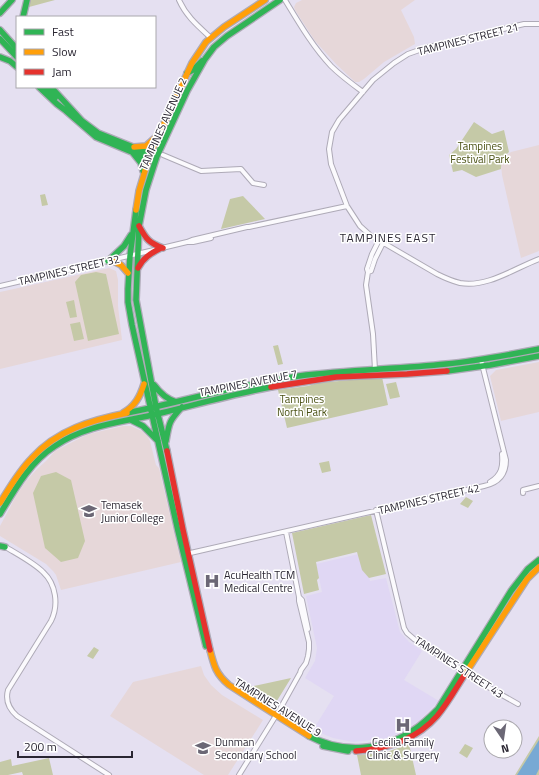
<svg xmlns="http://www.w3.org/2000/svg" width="539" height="775" font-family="'Titillium Web',sans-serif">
<rect width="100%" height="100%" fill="#e5e0f1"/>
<path fill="#e0d7f4" d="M363,553L370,581L386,578L400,632L409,642L422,651L404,680L439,701L418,722L389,738L353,742L333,738L313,730L334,696L305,678L315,661L317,648L306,596L322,592L316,564Z"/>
<path fill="#e6d7d9" d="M302,0H415L401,10L414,37L415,44L384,62L364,79L359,82H355L352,79L336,64L315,41L295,10L294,7L296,3Z
M539,145V251L521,258L502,175L501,165L504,157L511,152Z
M109,268L116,271L118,280V306L122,340L0,369V292Z
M539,362V412L501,421L490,376L496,370Z
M123,426H131L142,431L148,437L150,441L156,465L159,468L181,562L61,590L56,575L53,571L46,564L0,536V526L16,496L26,481L37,469L46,461L55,451L84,436L93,433Z
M201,666L204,675L211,685L222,695L263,720L228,775H204L110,716L133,682Z"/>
<path fill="#c5c9a7" d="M30,0H55L29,7V2Z
M474,122L492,134L504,130L509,152C504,157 501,161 501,169L476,177L462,170L453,172L449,155L456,149Z
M45,194L48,205L42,206L40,195Z
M243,196L265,219L221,229L230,199Z
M96,272L106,274L119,334L88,341L75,282L81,275Z
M74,300L77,317L70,318L66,302Z
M80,322L84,339L74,341L70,324Z
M278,345L283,364L278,365L273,346Z
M382,377L388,405L287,428L278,390L308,386L318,383Z
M396,382L400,397L390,399L386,384Z
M329,461L331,471L322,473L319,463Z
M56,472L71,480L85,541L78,558L61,562L45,548L33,493L41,476Z
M466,497L473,501L468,508L460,504Z
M371,515L386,574L369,578L362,570L357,552L316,562L319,578L317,580L319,590L304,594L292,533Z
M94,647L99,650L93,659L87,656Z
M291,678L275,704L249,687Z
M539,736V775H515Z
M409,744L416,775H361L357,755L384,753Z
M465,744L473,748L467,758L459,753Z
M49,758L53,775H23L22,772L8,775H0V762L11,759L12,766Z"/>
<path fill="#78a9d4" d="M539,740V769L536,775H517Z"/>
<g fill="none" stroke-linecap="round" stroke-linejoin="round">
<defs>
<path id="street" d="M179,0C186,16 198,26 211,38
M285,0C299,23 313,47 331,66C341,76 352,84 363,92
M539,24H524L425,48L408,54L394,63L373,80L339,120L332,132L329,149L331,164L347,206L360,226L370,235L437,274C445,278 452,281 460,283C487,288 515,268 539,259
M163,155L201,171L241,169L253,183L264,185
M188,242H193L211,238
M162,248L187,242L192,240L247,227H249L347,206
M368,272L371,271L375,259L383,243
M0,286L154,250
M375,370L373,334L366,285L368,272L367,269L372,254L379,240
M490,482C502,475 503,466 502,454
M523,493V490L539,486
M376,510L404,628L407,633L414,639L493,690L518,704
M4,546C15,553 33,562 43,572C56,584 59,605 51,621L8,690C5,701 9,709 17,716L109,775
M186,554L484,486C498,483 506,475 506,460L481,360
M299,597L302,600L308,629
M239,775L280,709L300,673L301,670L306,663L308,656L309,649V642L299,601V597L286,532"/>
<path id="fast" d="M0,13L12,0
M23,17L27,0
M0,30L17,49
M0,39L17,57
M0,57L10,61L17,67
M187,73L193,70L202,61
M39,87L57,104L69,113
M45,87L55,98
M51,87L82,121L98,133L153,155
M66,111L96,137L151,160
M133,153L141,163L143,171
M136,210L130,256L128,289V302L132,325L178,531L206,646
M108,261L124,246L131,235
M447,371L490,365L539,356
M154,385C160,393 166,399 176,402
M127,413C185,401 241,384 299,376C348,370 397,369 446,364C478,361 508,355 539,349
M131,420L143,426L158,441
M166,441C169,423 169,421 182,407
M167,451L156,407L136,300L139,226L146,190L157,156L187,91L205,59L214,47L227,36L280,0
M0,514C15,489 30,462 55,446C87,424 125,422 161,413C198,404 234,394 271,387
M0,546L5,547
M309,736C342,754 384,751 415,729C423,724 431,716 438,709L511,591L528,569L539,560
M323,746L348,751"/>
<path id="slow" d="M134,147L146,146L156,137
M136,210L139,191L150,154L192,63L206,42L224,27L265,0
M111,260L121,265L128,273
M123,413C135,406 140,397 144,384
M0,503C10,487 19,471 32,458C57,430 92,420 127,413
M210,650C214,666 216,674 229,685L309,736
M465,674L527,579L539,567"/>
<path id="jam" d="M139,226C146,239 149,243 163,248
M138,268C143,258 151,253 161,248
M271,387L336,377L407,374L447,371
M167,451L183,530L210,650
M356,751C387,749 416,740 437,716C448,703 456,688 465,674"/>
</defs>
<use href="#street" stroke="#aeaab7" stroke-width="6"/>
<use href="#fast" stroke="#aeaab7" stroke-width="8"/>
<use href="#slow" stroke="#aeaab7" stroke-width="8"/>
<use href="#jam" stroke="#aeaab7" stroke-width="8"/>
<use href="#street" stroke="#fbfafd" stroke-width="4"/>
<use href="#fast" stroke="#30b455" stroke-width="5.5"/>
<use href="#slow" stroke="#ff9f0a" stroke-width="5.5"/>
<use href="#jam" stroke="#e5322d" stroke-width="5.5"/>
</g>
<defs>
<symbol id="university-bare" viewBox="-9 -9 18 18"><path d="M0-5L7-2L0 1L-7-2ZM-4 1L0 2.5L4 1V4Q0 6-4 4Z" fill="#6b6775" stroke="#fff" stroke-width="2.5" paint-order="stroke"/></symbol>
<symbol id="hospital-bare" viewBox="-9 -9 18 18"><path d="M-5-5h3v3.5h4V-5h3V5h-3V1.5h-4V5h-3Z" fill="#6b6775" stroke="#fff" stroke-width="2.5" paint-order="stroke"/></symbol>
<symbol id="school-bare" viewBox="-9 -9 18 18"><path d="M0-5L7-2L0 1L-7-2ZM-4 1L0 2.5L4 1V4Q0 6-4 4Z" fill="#6b6775" stroke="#fff" stroke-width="2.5" paint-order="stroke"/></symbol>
</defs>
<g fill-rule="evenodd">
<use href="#university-bare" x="78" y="500" width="22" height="22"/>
<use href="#hospital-bare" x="201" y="570" width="22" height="22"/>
<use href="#hospital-bare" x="392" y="714" width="22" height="22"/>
<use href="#school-bare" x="192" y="737" width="22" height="22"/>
</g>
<g text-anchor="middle" stroke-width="3" stroke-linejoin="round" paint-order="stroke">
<g font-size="11" fill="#2a2632" stroke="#fff">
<text transform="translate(468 39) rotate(-14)" y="4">TAMPINES STREET 21</text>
<text transform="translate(163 124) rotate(-66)" y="4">TAMPINES AVENUE 2</text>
<text transform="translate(69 270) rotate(-13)" y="4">TAMPINES STREET 32</text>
<text transform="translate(248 383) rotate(-11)" y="4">TAMPINES AVENUE 7</text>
<text transform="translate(429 499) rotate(-13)" y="4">TAMPINES STREET 42</text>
<text transform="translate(459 667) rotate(33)" y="4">TAMPINES STREET 43</text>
<text transform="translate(278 707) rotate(32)" y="4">TAMPINES AVENUE 9</text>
</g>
<g font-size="11" fill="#495012" stroke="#fff">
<text x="480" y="150">Tampines<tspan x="480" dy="13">Festival Park</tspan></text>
<text x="302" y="403">Tampines<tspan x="302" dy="13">North Park</tspan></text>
</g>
<g font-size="11" fill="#2a2632" stroke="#fff" text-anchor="start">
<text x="101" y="509">Temasek<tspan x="101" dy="13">Junior College</tspan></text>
<text x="224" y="579">AcuHealth TCM<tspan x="224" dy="13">Medical Centre</tspan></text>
<text x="215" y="746">Dunman<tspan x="215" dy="13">Secondary School</tspan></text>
<text x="403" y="746" text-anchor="middle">Cecilia Family<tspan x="403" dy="13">Clinic &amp; Surgery</tspan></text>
</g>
<g font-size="12" letter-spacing="1" fill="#2a2632" stroke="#fff">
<text x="388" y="242">TAMPINES EAST</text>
</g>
</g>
<rect x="16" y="16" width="140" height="72" fill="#ffffff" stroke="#aaa8ad"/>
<rect x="24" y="29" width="20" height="6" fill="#30b455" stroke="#aaa8ad"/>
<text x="52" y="36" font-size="12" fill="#2a2632">Fast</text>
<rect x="24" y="49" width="20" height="6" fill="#ff9f0a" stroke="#aaa8ad"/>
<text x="52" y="56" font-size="12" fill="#2a2632">Slow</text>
<rect x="24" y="69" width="20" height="6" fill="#e5322d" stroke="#aaa8ad"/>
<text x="52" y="76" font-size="12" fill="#2a2632">Jam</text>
<g transform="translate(503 739) rotate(167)"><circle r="19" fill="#ffffff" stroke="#aaa8ad"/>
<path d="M0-3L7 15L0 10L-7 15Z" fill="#6b6775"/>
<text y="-6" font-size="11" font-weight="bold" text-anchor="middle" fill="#2a2632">N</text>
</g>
<path d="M18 751v6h114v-6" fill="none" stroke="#2a2632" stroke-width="2"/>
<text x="24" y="751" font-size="12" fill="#2a2632" stroke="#ffffff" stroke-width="3" paint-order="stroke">200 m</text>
</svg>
